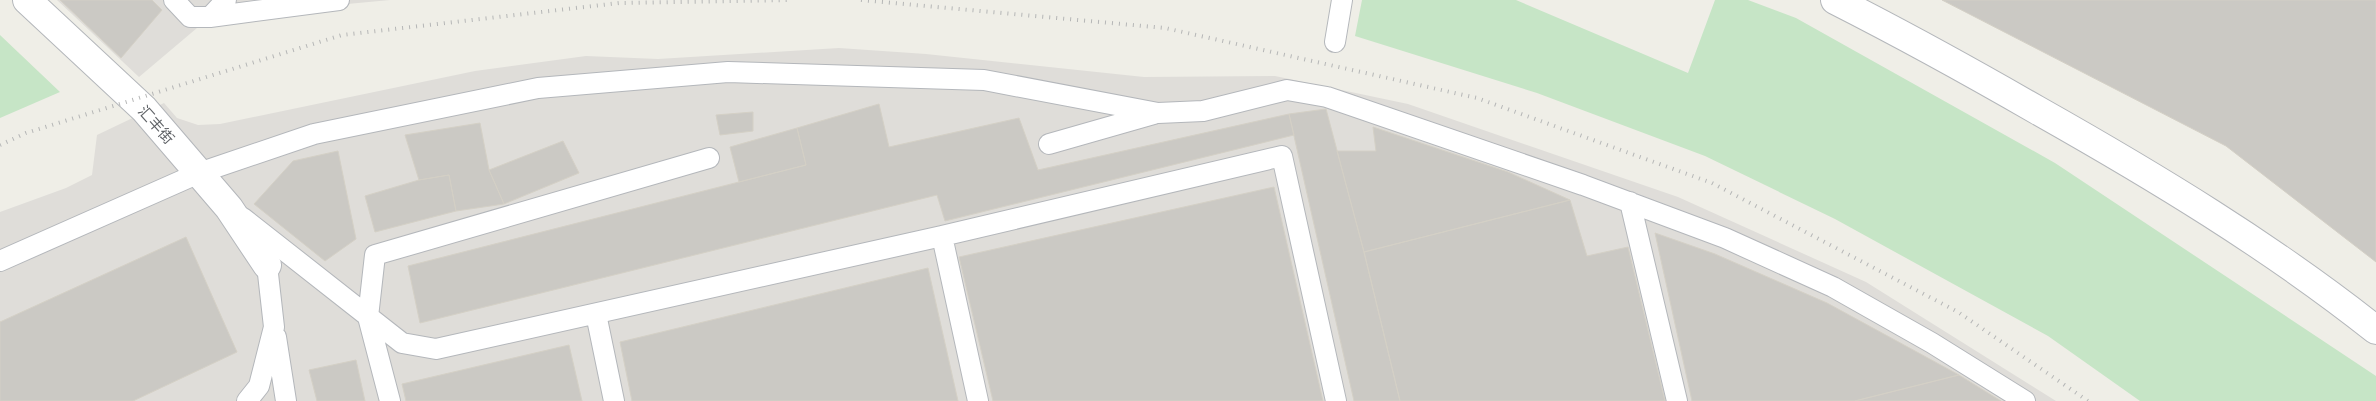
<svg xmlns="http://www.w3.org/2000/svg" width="2376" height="401" font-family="'Roboto Condensed','Noto Sans SC',sans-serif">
<rect width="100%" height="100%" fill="#efeee7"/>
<path fill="#dfddd9" d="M57,0H390L210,17L139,77Z
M839,48L926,54L1144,77L1275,76L1408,104L1678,197L1866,282L2056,401H0V212L66,188L92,175L97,135L164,103L177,118L198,125L220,124L475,71L586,56L658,59Z"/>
<path fill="#c6e5c6" d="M1362,0H1516L1688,73L1715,0H1748L1796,18L2055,163L2376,376V401H2140L2048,336L1835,219L1705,156L1537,93L1355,36Z
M0,35L60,92L0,118Z"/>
<path fill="#cbc9c4" stroke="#d4d0c6" d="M60,0H152L162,10L121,58Z
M1942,0H2376V262L2226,146Z
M879,104L889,147L1019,118L1038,170L1289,114L1294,135L945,221L937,195L420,323L408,266L806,165L797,128Z
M1326,109L1364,252L1400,401H1354L1289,114Z
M753,112V131L720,135L716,115Z
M480,123L489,170L504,204L456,211L449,175L419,180L405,135Z
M1373,127L1508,172L1570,200L1364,252L1337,151H1376Z
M797,128L806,165L739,182L730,147Z
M563,141L579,173L504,204L489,170Z
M338,151L356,239L325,261L254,204L293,161Z
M449,175L456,211L375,232L365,196L419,180Z
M1274,187L1323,401H993L959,257Z
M1570,200L1587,256L1628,247L1665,401H1400L1364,252Z
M1655,233L1715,254L1827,303L1959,375L1855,401H1692Z
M186,237L237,352L133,401H0V322Z
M928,268L958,401H632L620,342Z
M569,345L582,401H406L402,384Z
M356,360L365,401H317L309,370Z
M1959,375L2001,401H1855Z"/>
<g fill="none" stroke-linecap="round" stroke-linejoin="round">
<defs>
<path id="lane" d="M174,0L190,17H210L226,0
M210,17L339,0
M1335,42L1342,0
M1049,144L1154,114
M1630,202L1677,401
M243,218L402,343L436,349L942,236L978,401
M942,236L1282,156L1336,401
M0,261L199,173L314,134L538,88L728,72L984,80L1158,113L1203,111L1287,90L1327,97L1583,185L1725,238L1833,287L1932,343L2025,401
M596,314L614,401
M276,337L286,401
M247,401L259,386L274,327L267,265
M390,401L368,317L375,255L709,158"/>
<path id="street" d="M27,0L144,109L229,208L267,265
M1835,0C1904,35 1971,72 2037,110C2154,176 2270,246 2376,330"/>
</defs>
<use href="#lane" stroke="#b4b7bb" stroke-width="22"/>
<use href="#street" stroke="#b4b7bb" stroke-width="30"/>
<use href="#lane" stroke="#fff" stroke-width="20"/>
<use href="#street" stroke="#fff" stroke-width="28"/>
<path stroke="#b5b6b6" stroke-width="4" stroke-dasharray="1 6" stroke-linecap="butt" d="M861,0L1165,28L1477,98L1712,183L1958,312L2088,401
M0,145L26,133L342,35L619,3L792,0"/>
</g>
<g text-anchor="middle" stroke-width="4.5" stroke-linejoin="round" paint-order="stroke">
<g font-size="15" fill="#5f6266" stroke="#fff">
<text transform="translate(156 125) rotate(48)" y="5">汇丰街</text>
</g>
</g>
</svg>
